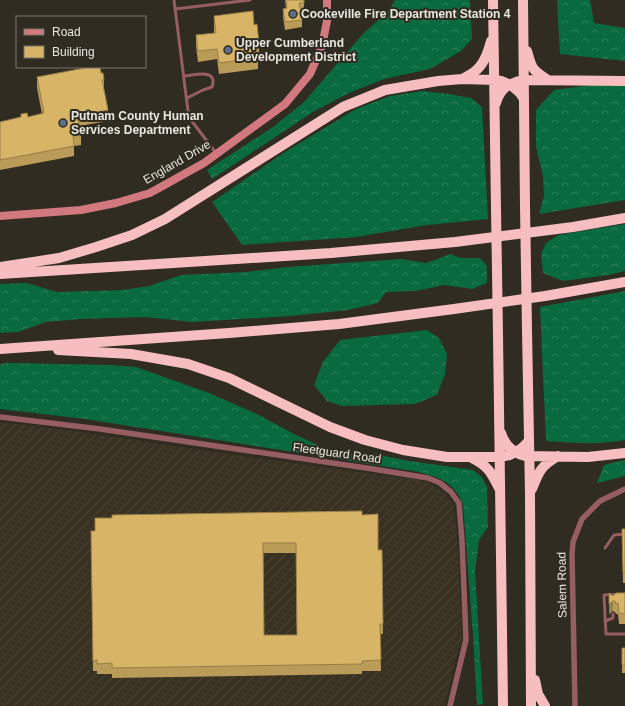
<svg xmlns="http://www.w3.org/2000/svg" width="625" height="706" font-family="Helvetica,sans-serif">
<defs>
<pattern id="industrial-furrows" width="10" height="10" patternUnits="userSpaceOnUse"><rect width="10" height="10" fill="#393222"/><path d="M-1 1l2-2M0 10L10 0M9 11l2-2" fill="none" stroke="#4c4637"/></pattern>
<pattern id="forest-crowns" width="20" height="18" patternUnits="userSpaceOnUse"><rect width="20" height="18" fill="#09693f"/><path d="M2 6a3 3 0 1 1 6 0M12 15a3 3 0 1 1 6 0" fill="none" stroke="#2d7e5a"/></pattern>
</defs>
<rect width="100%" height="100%" fill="#302c22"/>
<path fill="url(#industrial-furrows)" d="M0,422L59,429L249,457L426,481L444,492L454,506L458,549L462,639L455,661L445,706H0Z"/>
<path fill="url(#forest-crowns)" d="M395,0H470L472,39L461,51L430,69L384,79L349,93L313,112L212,179L207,170L273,127L304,102L362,35L389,10Z
M557,0H590L594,23L625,28V61L560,54Z
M598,84H625V200L539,214L544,196L543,176L536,147V110L554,90Z
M422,91L449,94L471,98L482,107L488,219L427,225L356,237L242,245L212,202L285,152L356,109L390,96Z
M625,224V271L608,275L563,281L543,273L541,254L546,243L558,235Z
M451,254L460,258H480L487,266V283L472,289L444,285L416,291L386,292L378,303L348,310L291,316L192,322L145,317L80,319L46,322L18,332L0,333V284L27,283L57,292L122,290L149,286L181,275L246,272L288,267L401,259L426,263Z
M625,291V440C597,445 574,443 546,441L540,307Z
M427,330L439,338L447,354L445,374L437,395L415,404L342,406L327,401L314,385L323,362L340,340Z
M8,363L112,365L136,367L209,393L257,414L294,434L324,448L350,453L374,454L410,461L473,470L482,477L487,487L488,527L479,540L475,571L483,704L477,705L473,635L463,504C461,501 460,496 457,493C446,477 425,473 407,470L85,419L0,409V364Z
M625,460V476L597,483L604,465Z"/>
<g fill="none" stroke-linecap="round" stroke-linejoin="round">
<path stroke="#975e62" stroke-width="3" d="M174,0L188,111L191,120L216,153
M175,9L250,0
M184,76C195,75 218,68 212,87L203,90L187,98
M605,548L614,535L625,534
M625,594L604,595L606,634H625
M605,621L613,618V614"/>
<path stroke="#975e62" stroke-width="5.5" d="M0,417L100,429L373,469L428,478L440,483L451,492L459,503L462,541L466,640L450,706
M575,706L572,554L573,542L582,519L600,501L625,489"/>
<path stroke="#d2787f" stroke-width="8" d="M0,216L81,210L116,203L150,193L204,163L285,104L310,74L322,46L327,21V0"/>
<path stroke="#f7bec0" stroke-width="10" d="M493,0L496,209
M523,0L525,207
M527,51C532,69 532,70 548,80
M462,79C466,77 470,75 474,72C484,65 488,52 491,41
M496,103C500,88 509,83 524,80L625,81
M0,267L59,258L96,247L132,235L165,219L343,107L385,90L438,81L462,79L495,80L501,81L511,85L520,93L524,99
M0,274L331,253L455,242L573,227L625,218
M527,330L530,494L531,706
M498,334L503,706
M0,349L229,333L339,324L454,309L545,296L625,282
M58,350L131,354L188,364L229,378L330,427L365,440L403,450L447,457H500L510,455L517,451L522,448L529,441
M501,433C505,446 513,453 525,456L588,457L625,453
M472,458C488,466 491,472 499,488
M532,489C539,471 541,466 558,456
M535,680L538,694L545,706"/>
<path stroke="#f7bec0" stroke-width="10" d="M525,207L527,330
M496,209L498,334"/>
</g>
<path fill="#ba9b58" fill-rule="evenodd" d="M285,0H304V10L300,11L302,20V27L285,30L283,17V9H286Z
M214,16L254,25L259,44V54H258V69L219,74L217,59L198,62L196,46V35L214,33Z
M37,77L104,80V89L108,110V121L79,126L81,135V145L74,146V156L0,170V122L21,117V114L28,117L42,114L37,88Z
M362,515L378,550H382L383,634H380L381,671H362V674L112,678V674H97V671H93L91,531ZM263,553H296L297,635H264Z
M622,529H625V583H623Z
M609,593L613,596L625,593V624H619L618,614H616L615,612L613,611L609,614Z
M622,648H625V673H622Z"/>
<path fill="#977e47" d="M613,601V611L609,614V604Z"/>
<path fill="#d8b466" stroke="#977e47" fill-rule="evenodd" d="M286,0H304V3H299L302,20L285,22L283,9L287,8Z
M253,11L254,25L257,24L259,44H256L258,58L219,63L217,49L198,51L196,35L216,33L214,16Z
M90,67H100L101,73H103L104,80H102L108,110L77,116L81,135L73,136L74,146L0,160V122L21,117V114L27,113L28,117L44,113L37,77Z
M362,511V515L378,514V550H382L383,624H380L381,660L362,661V664L112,668V663L97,664V660L93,661L91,531H95V518H112V515ZM263,543H296L297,635H264Z
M622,529H625V572H623Z
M609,593L613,596L616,593H625V614L619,613L618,603L616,604L615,601H613L609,604Z
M622,648H625V665H622Z"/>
<g fill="#5c6f8a" stroke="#302c22" stroke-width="1.5">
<circle cx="293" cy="14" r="4"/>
<circle cx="228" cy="50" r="4"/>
<circle cx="63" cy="123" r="4"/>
</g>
<g text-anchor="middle" stroke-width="4" stroke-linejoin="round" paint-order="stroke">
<g font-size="12" font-weight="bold" fill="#e9e6e0" stroke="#302c22" text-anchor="start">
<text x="301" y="18">Cookeville Fire Department Station 4</text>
<text x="236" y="47">Upper Cumberland<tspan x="236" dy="14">Development District</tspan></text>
<text x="71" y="120">Putnam County Human<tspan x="71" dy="14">Services Department</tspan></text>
</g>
<g font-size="12" fill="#e9e6e0" stroke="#302c22">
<text transform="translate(177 162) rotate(-30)" y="4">England Drive</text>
<text transform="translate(337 453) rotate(8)" y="4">Fleetguard Road</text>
<text transform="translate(562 585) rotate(-91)" y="4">Salem Road</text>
</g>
</g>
<rect x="16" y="16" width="130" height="52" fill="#302c22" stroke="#7a766e"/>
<rect x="24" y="29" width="20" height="6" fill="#d2787f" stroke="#7a766e"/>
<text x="52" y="36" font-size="12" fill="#e9e6e0">Road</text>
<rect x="24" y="46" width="20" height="12" fill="#d8b466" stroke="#7a766e"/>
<text x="52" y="56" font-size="12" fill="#e9e6e0">Building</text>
</svg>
